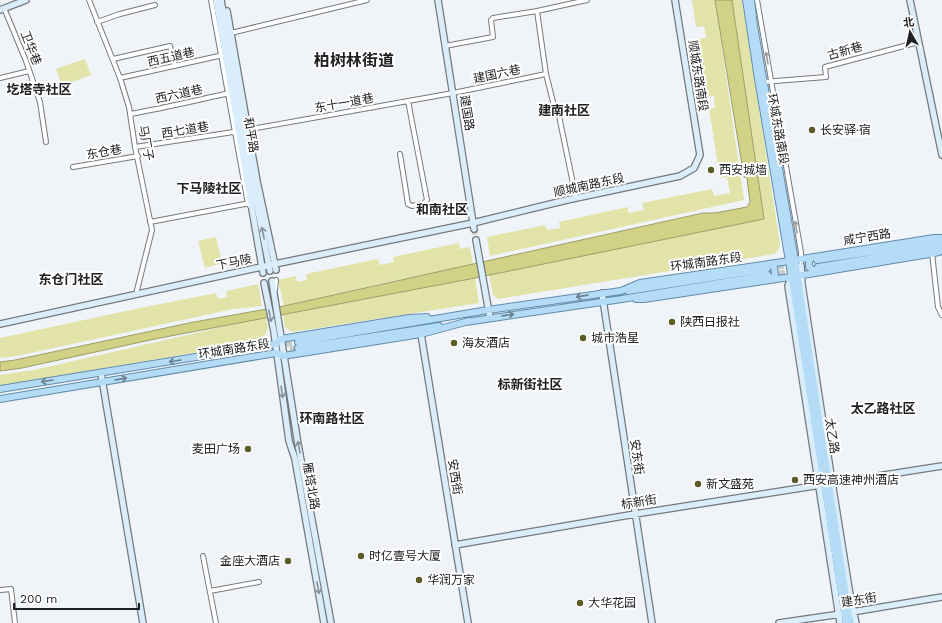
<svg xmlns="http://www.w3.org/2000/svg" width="942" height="623" font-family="'Work Sans','Noto Sans SC',sans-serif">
<rect width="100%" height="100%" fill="#f0f4f8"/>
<path fill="#e1e3a8" d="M692,0H715L744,200L490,256L487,237L545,225L547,230L560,228L559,222L628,207V213L644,210L642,203L712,189L714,196L730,193L727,177L720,178L709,109L715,108L714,96L707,97L698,39L706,38L704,26L696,27Z
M732,0H742L780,244L778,251L774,254L498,299L493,295L489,275L764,219Z
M85,59L91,75L62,86L56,69Z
M215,237L216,238L222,263L205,268L198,241Z
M459,243L460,249L470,247L473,265L392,281L284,306L278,280L296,276L297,282L307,280L306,274L378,259L380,265L394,262L393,257Z
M475,278L479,303L292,332L285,327L283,315Z
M258,284L262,306L233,309L17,356L0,358V338L140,308L216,293L218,299L227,297L226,291Z
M266,317L268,328L262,341L0,386V375L34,370Z"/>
<path fill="#d1d286" stroke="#9c9d68" d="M715,0H732L764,219L475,278L155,339L22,368L0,371V362L15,360L194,322L284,306L703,213H715L747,207L750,202L747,178L744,177Z"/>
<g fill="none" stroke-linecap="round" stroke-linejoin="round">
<path stroke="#c6cacd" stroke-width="5.5" stroke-dasharray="5.5 3" stroke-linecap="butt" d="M474,229L476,240"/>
<path stroke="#c6cacd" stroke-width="6" stroke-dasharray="6 3" stroke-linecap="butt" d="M769,268L817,260
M770,275L814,268
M277,345L298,342
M272,352L298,348"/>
<defs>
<path id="street" d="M89,0L120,78L129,107L135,147L152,230L136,294
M211,0L248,204L251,207
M757,0L801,252V262
M4,8L26,61L40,102L46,142
M537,11L546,74L553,102L559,116L576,198
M97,22L120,14L155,5
M231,33L367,0
M445,46L493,37L491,20L493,18L537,11L587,0
M113,59L170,46L175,66
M0,78L29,71
M120,78L223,55
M763,82L826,77L825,67L919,42
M130,114C164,108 197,100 230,93
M246,130L453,93L546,74
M135,147L240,131
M400,154L408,204L412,206L423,204L427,200L408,101
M73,167L138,156
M150,222L250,203
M932,253L938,307L942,315
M275,290L276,280
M203,556L216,623
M0,590L11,589L15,623
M210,591L259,582"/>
<path id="secondary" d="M216,0L263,273
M221,0L253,185L270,271
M438,0L474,229
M910,0L942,155
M0,10L26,0
M227,11L257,181L276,270
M476,240L490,318
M801,266L802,284L832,482L851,601L856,623
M791,277L788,286L840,623
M272,281L298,444L331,623
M264,283L274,332L289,441L295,459L324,623
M602,293L652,623
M0,324L275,264L473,223L567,200L680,176L694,168L700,155L675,0
M421,334L468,623
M101,373L143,623
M455,545L635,514L942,466
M852,612L942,597
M779,623L841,614"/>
<path id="primary" d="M746,0L758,79L789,261L846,623
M751,0L754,26L795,260L850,623
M813,257L809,260V267L816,272
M817,260L942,242
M769,264L774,267L775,275L772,279
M818,267L942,247
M628,291L767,269
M636,299H644L797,276L935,253L942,251
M466,322L622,299L768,275
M298,342L488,310L621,291L640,283L789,261L934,238H942
M298,348L439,326
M0,389L275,344L281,339L409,318L427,317
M0,399L276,353L283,356L421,334L469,321"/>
</defs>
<use href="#street" stroke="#75797c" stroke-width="6"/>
<use href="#secondary" stroke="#75797c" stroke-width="8"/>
<use href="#primary" stroke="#608baa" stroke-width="8"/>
<use href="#street" stroke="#fff" stroke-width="4"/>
<use href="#secondary" stroke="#daedfb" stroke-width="5.5"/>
<use href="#primary" stroke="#b5dcf7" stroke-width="6"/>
</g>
<defs><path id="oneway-shaft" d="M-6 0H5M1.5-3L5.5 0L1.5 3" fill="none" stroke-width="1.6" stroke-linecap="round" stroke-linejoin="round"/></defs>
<g stroke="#9b9b9c">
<use href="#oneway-shaft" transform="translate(767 58) rotate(-100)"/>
<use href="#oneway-shaft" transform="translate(796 227) rotate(-100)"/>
</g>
<g stroke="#86919a">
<use href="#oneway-shaft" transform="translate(263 233) rotate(-101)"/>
<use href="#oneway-shaft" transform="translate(270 316) rotate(79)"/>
<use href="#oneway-shaft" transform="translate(282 392) rotate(81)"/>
<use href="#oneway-shaft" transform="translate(299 447) rotate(-100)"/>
<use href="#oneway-shaft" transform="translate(318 588) rotate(80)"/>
</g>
<g stroke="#6a7e8d">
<use href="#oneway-shaft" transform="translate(582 296) rotate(172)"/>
<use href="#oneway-shaft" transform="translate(508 315) rotate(-8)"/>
<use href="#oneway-shaft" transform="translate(175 361) rotate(171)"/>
<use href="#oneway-shaft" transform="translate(121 379) rotate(-10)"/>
<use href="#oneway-shaft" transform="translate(47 381) rotate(171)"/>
</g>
<g fill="#5c5c28" stroke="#fff" stroke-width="1.5">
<circle cx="812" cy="130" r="4"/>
<circle cx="711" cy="170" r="4"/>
<circle cx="672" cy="322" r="4"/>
<circle cx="583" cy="338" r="4"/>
<circle cx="454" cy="343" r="4"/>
<circle cx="248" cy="449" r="4"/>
<circle cx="795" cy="480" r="4"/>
<circle cx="698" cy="484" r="4"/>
<circle cx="361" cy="556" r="4"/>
<circle cx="288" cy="561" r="4"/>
<circle cx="419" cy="580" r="4"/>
<circle cx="580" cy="603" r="4"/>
</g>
<g text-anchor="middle" stroke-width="4" stroke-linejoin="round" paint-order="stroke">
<g font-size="12" fill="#202123" stroke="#fff">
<text transform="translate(31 48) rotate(69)" y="4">卫华巷</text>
<text transform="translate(845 51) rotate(-16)" y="4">古新巷</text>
<text transform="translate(171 57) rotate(-13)" y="4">西五道巷</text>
<text transform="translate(497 74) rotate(-12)" y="4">建国六巷</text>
<text transform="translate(698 76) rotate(81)" y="4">顺城东路南段</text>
<text transform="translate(179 94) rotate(-12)" y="4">西六道巷</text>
<text transform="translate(344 103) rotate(-10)" y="4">东十一道巷</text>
<text transform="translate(467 113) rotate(81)" y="4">建国路</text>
<text transform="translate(778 129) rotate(80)" y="4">环城东路南段</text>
<text transform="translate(185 130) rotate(-9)" y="4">西七道巷</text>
<text transform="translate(251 135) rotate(80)" y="4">和平路</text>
<text transform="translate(146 143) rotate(79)" y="4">马厂子</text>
<text transform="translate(104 152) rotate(-10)" y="4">东仓巷</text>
<text transform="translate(589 185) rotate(-12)" y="4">顺城南路东段</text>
<text transform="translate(867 237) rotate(-9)" y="4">咸宁西路</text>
<text transform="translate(234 262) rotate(-12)" y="4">下马陵</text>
<text transform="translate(706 262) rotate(-8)" y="4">环城南路东段</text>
<text transform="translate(234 349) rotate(-9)" y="4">环城南路东段</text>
<text transform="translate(832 436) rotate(81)" y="4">太乙路</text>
<text transform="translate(637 457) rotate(82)" y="4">安东街</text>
<text transform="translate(455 477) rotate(81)" y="4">安西街</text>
<text transform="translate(311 486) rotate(80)" y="4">雁塔北路</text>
<text transform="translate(639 502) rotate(-9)" y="4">标新街</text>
<text transform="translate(859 600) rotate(-9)" y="4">建东街</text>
</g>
<g font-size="12" fill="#202123" stroke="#fff" text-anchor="start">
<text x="820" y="134">长安驿·宿</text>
<text x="719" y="174">西安城墙</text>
<text x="680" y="326">陕西日报社</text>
<text x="591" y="342">城市浩星</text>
<text x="462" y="347">海友酒店</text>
<text x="240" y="453" text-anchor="end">麦田广场</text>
<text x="803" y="484">西安高速神州酒店</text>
<text x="706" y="488">新文盛苑</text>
<text x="369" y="560">时亿壹号大厦</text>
<text x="280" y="565" text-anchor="end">金座大酒店</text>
<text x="427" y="584">华润万家</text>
<text x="588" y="607">大华花园</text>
</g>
<g font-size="13" font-weight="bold" fill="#202123" stroke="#fff">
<text x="39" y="94">圪塔寺社区</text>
<text x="564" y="115">建南社区</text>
<text x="209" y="193">下马陵社区</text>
<text x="442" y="214">和南社区</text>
<text x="71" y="284">东仓门社区</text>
<text x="530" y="389">标新街社区</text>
<text x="883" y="413">太乙路社区</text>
<text x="332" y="423">环南路社区</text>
</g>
<g font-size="16" font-weight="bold" fill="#202123" stroke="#fff">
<text x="354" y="66">柏树林街道</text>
</g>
</g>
<g transform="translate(910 32) rotate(351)" stroke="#ffffff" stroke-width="3" paint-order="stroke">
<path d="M0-3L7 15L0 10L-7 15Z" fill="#202123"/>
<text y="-6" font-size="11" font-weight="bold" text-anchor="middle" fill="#202123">北</text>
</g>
<path d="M14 603v6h125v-6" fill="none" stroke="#202123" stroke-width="2"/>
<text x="20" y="603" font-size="12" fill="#202123" stroke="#ffffff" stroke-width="3" paint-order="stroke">200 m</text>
</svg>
